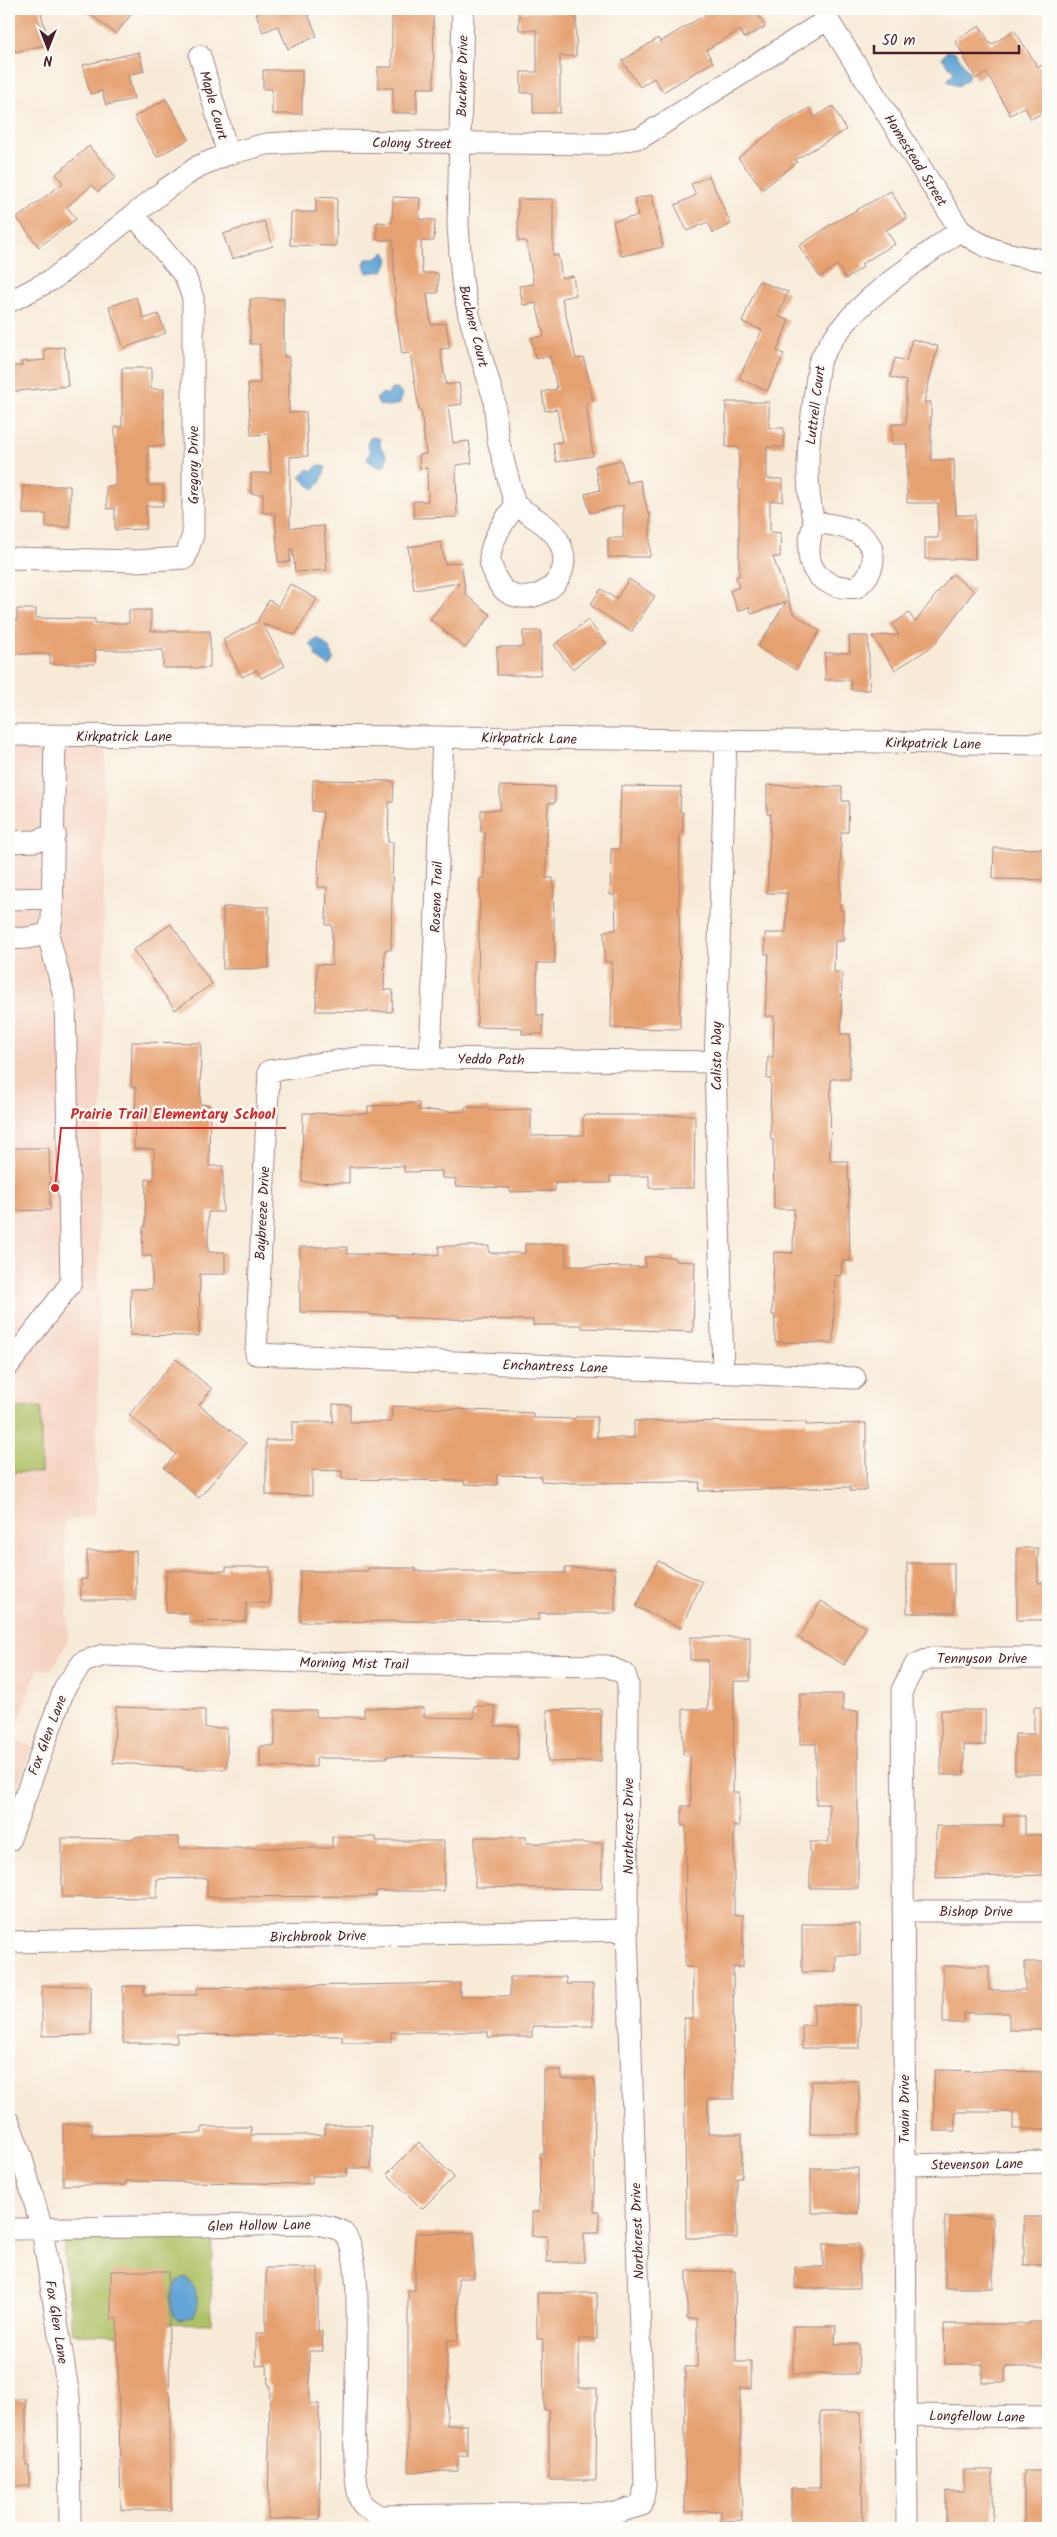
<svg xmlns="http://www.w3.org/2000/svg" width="1057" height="2537" font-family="Kalam,sans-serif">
<rect width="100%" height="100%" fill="#fdfcf7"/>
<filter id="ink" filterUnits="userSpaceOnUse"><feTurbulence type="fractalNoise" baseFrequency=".02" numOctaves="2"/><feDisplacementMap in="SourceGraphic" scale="10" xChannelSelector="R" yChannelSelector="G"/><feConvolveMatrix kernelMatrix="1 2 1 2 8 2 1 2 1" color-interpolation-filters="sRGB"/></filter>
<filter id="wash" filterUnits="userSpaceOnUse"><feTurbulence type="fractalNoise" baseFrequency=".0096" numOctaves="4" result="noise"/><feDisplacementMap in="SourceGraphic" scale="20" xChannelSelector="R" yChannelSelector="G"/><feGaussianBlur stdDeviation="1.12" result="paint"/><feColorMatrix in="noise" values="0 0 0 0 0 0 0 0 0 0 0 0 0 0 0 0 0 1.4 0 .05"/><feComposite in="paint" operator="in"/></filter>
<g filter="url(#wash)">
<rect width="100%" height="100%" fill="#f7ebd8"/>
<path fill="#f5d3c1" d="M9,739L106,740L96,1515L64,1522L69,1638L52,1670L38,1668L11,1741L32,1746L9,1810Z"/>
<path fill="#afc165" stroke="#7c7048" d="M41,1407V1473L9,1472V1408Z
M76,2237H212L211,2324L153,2323L152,2335L73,2334L63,2249L66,2242Z"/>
<path fill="#62a5d6" stroke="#566280" d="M947,51L956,53L969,73L967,80L958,86L947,81L954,72L942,58Z
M385,252L389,259L383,271L367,273L364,265L366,259H374Z
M391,389H398L403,395L399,404L390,406L380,405L376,399L383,393L388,395Z
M371,437L380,439V446L387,456L385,465L378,467L367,460L370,451L367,444Z
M318,465L326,467L321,481L314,490L300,477L309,469L312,471Z
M318,638L330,649L334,659L329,666L315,656L316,652L310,644Z
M186,2277C196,2287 202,2306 193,2317L178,2320L173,2316C170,2300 168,2283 186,2277Z"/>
<g id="blocks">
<path fill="#e6a171" d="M9,9H40L49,44L15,52L9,28Z
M83,9H135L116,34Z
M269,9H306L317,36L288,49L278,26L263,32L256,14Z
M715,9H755L765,27L744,38L740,30L706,50L713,62L663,92L654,78L640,87L622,61L658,38L660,42Z
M392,10H433L434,88H417V113H393V88H378V67H392Z
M519,12H576V56H560V113H533V93H521V72H537V30H519Z
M980,26L991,45L1014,30L1038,67L1043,65L1048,74V110L1031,119L1025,107L1010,115L987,73L976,79L955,40Z
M139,52L144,71L128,75L134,99L106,105L102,91L90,94L83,65Z
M263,70H302V114H272V89H263Z
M166,99L189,139L157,157L134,117Z
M833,106L846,130L795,160L797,162L763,189L738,158L778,126L810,108L815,117Z
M89,146L116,177L98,192L92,185L67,207L76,219L39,247L17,218L63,183L56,174Z
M709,176L731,224L713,233L708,222L687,231L675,205L696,195L691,184Z
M891,191L907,218L886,230L895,244L861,264L863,267L846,279L837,265L820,277L799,246L833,223Z
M652,195L663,247L621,256L613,221L638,216L634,199Z
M316,197L337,198L336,246L290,245L291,212H316Z
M393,197L420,198L419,219L435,220L434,241H421L422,273H438V293H427L431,325L446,323L450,348L440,349L446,385L459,383L462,404L448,406L453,443L469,441L472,463L456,465L457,517L414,518L413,501H428L427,468L420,469L419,455L426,454L421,410H419L410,353L402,354L396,312L393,240H377V222L392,223Z
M518,199H553V256L558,255L562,278L573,276L576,295L562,298L576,359L584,358L593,401L586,403L593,456L556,462L553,443L562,442L557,409L545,411L542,392L557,389L550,356L536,359L531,338L544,336L536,303L523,305L519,286L534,284L526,241H518Z
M264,221L273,246L232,259L223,234Z
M759,281L788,292L778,316L789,320L777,351L784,354L767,391L739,378L762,330L742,322Z
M136,297L144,319L158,314L166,333L124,348L109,307Z
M250,299H284V357H289V413L306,412L308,456L290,457V528L324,526L327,570L295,572L293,549H290V562H278L275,513H263V494H251V473H271L269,434L251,435L248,383H260V344H250Z
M912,339L938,346L924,402H931V460H954L956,515H975V559H925V538H938V503H907V444H892V424H906V381L890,377L895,358L906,361Z
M64,347L68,386L9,392V366H22L21,362L45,360L44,349Z
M122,368H151V389H164V446H148V485H163V506H146V529L115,530V508L107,509L106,486H115V427H122Z
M726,402H769V428H784V447H767V479H783V501H770V532L781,533L780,557H773L793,613L820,631L796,670L758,647L786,602L752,614L749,607L738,611L730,591L739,587L736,577L739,576V447H726Z
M621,460L627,483L640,480L648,513H650V557H608V538H623V505L590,513L585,494L600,490L595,466Z
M23,486H70V527H46V514H23Z
M441,542L445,564L461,562L466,595L491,615L465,648L430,619L459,583L414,590L408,547Z
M952,574L974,591L933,646L895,670L872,636L899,635L892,625L909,613L915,622Z
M629,579L655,596L631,632L590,605L601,589L616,599Z
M290,584L317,599L295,635L263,624L285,666L261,678L257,670L242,677L223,640L257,622L269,600L278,606Z
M17,609H36V618L95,619V623H129V610H151V631H210V668H163V650H95V664H50V654H9V620H17Z
M588,620L606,644L572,669L554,645Z
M523,631H541V675H497V647H523Z
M849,636H868L870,690H851V680H825V653H850Z
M313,780L394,781L393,802H389L388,842H393L391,950H385L384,990H393L392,1012L316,1011L317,964L332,965V925H326L327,887H318L319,841H321L323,812L312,811Z
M767,785L842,787V801H849L848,832H841L840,910H843V941H835L834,972H842L841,1034H850V1079H831L830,1161H848L850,1261H842L841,1276L835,1275L833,1343L775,1342V1315H772L774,1252L793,1253L794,1209H774L773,1140H771L770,1116L771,1079H767L768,1057H773L774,1016H765L769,954H765V933H786L787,893H767L771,814H767Z
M500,786L555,787V803H548L546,878H553L555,963H537V1015H543V1034H522V1028L477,1027L480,878H484L485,832H481V810H500Z
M621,786L681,787L680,812H683V832H680L679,904L680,1029L611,1028L612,962H605L604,931L616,930L615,895H610L611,849H619Z
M994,848L1048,849V880L993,879Z
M223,907H269V968L223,969Z
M171,924L212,984L175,1010L133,950Z
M132,1042L201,1043L200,1104L210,1105L209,1166H223V1212H208V1252H225V1274H200L199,1336L130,1335L131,1289H152V1256H142L143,1227H145L146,1179L154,1180V1149H134L136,1087H131Z
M401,1103H419V1110L465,1112V1107L489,1108V1110L531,1109V1136L583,1135V1115H695L694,1188H649V1176H610V1183H555V1191L510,1192V1188L455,1186L456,1179L442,1178V1171L404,1172V1166L349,1167V1183L302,1182L303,1113L368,1114V1106L401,1105Z
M9,1148H49L50,1210L9,1211Z
M525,1244H566V1266L645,1267V1257H675V1261L695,1262L693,1332L582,1328V1325H533V1320L442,1319L396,1317V1315H370V1313L300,1312V1247H347V1254L439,1255V1246H489V1253H525Z
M176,1359L212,1389L199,1405L246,1443L199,1498L164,1468L176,1454L129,1415Z
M333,1404L350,1405V1422H391L392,1406L533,1413V1418L575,1419V1417H597V1438H634V1421L806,1422V1425L866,1423V1491H850V1487L699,1491L700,1482L575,1483L541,1481V1476L497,1475V1485L464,1484V1481L342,1479V1471L312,1470V1496L266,1495V1440H292V1422H333Z
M1017,1548H1038V1583H1048V1620H1017Z
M87,1551H136V1600H81V1579H87Z
M658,1561L702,1582L681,1628L636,1607Z
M907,1563H954V1613H907Z
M226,1567H270V1603H246V1621L189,1622V1613H166V1571H226Z
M368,1568H415V1571H475V1573H565V1568H615V1613H539V1620L300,1622V1571H368Z
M821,1601L866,1628L844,1665L799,1638Z
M690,1637H750V1681H734L733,1792H739V1826H734V1915H743V1967H733L734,2099H708V2134H742V2178H737V2238H686L684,2018H693V1967H685L686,1826H682V1806H691L690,1755H683V1709H708V1660H690Z
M800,1694H843V1711H858V1888H810V1842H829V1804H816V1744H800Z
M474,1706H495V1726H518V1760L387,1756V1758H316V1767H260V1746H275V1710H316V1717H364V1708H424V1717L474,1718Z
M116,1707L205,1710V1728H227V1769H183V1767L113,1763Z
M1034,1707H1048V1774H1015V1734H1034Z
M601,1709V1761L548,1762L547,1710Z
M941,1710H985V1745H964V1775H941Z
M1004,1816H1025V1835H1048V1875L936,1878V1826H1004Z
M135,1837H179V1848H332V1837H376V1841H444V1891H376V1896L207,1897V1878L157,1879V1898L62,1897V1838L135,1839Z
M475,1837H526V1843H602V1889L475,1887Z
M802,1924H860V1955H836V1972H802Z
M1025,1962H1048V2030H1009V2013H964V2023H943V1966H989V1990H1025Z
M510,1977H566V1984H593V2026H532V2037H488V2032H391V2042H342V2036L177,2034V2043H123V1986H144V1995H197V1988L460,1983V1996H510Z
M42,1986H91V2035L42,2036Z
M814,2005H860V2048H802V2025H814Z
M544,2070H561V2079H595L594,2212H599V2233H584V2262H547V2236H532V2212H539L540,2154H544Z
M934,2070L1048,2072V2129H1013V2112H955V2131H934Z
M811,2081H859V2134H810Z
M63,2124H92V2136L202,2133V2127H251V2135H325V2125H371V2168H347V2176H312V2184L126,2181V2185H63Z
M419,2142L454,2177L422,2209L387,2174Z
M811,2168H858V2213H811Z
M945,2217H993V2288H945Z
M1024,2217H1048V2265H1024Z
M415,2233H474V2278H458V2340H447V2425H467V2456H458V2471L408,2472V2290H415Z
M823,2244H859V2288H795V2267H823Z
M266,2268H318V2332L322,2331L323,2351H309L310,2404H319L320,2519H268L270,2386H268L267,2365L256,2366V2333H266Z
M111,2271H168L171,2510H121L117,2319H111Z
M687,2271H735L736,2362H751V2388H740L742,2520L721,2521V2511L685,2512V2367H697V2319H687Z
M537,2293H597V2339H579V2388H597L596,2480H549V2410H544L543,2339H537Z
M1029,2322H1048V2367H1005V2382H982V2364H945L944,2324H1029Z
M793,2326H836L835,2344H859L858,2374H793Z
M9,2399H26V2466H29V2486H9Z
M820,2412H861L863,2528H791V2488H820Z
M964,2470H993V2527L946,2526V2491H964Z
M1024,2471H1048V2526H1024Z"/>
</g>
</g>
<g filter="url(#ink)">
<use href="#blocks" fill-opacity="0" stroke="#a08582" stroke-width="1"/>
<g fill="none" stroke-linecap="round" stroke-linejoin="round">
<defs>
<path id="minor" d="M463,9L458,225L462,281L469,315L494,399L498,440L515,505
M821,9L960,230C988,253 1014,255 1048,261
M200,56L228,154
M9,302L53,279L166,189L199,166L228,154L266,144L323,141L607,144L642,137L828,19
M515,505C528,514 548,524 557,538C587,587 510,622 495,575C493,570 489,563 490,557C492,537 505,521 515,505Z
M814,522C801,471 812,415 819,363C845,306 911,267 960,230
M814,522C837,525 873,529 873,558C873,571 866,579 857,587C832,590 808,577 809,549C809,540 812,530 814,522Z
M9,558L136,561L185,558L193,535V298L185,276L134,215
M9,735L443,737L1048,744
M9,842L36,841L55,834
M9,899L53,898
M9,939L27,938L48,934L52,920L55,736
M430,1058L443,737
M715,1062L365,1057L269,1071L256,1354L855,1378
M9,1365L71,1283L65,999L48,934
M723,1372L715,1062L726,740
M9,1841L65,1687L83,1662L104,1655L332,1663L607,1666L625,1674L628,1684L627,1930L645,2485L642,2505L615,2513L379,2516C374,2512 364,2508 361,2502C342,2458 375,2252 341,2231C335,2227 323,2226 316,2224L9,2229
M903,1911H1048
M9,1942L627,1930
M9,2122L21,2155L42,2229L69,2397L70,2528
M905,2165L1048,2162
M906,2415L1048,2417
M907,2528L902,1690L915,1665L931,1658H1048"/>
</defs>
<use href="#minor" stroke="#a08582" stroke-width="23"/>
<use href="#minor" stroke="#fff" stroke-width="21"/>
</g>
</g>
<g text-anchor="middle" stroke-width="5" stroke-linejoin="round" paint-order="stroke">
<g font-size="14" fill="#4a1f2b" stroke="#fdfcf7">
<text transform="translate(462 76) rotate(-89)" y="5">Buckner Drive</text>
<text transform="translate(214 105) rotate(74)" y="5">Maple Court</text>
<text transform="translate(412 143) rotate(1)" y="5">Colony Street</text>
<text transform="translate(916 160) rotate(58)" y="5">Homestead Street</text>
<text transform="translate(474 326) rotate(76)" y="5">Buckner Court</text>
<text transform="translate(815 405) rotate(-83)" y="5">Luttrell Court</text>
<text transform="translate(193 465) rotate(-90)" y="5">Gregory Drive</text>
<text x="124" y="741">Kirkpatrick Lane</text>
<text transform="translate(529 738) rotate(1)" y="5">Kirkpatrick Lane</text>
<text transform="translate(933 743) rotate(1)" y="5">Kirkpatrick Lane</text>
<text transform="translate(436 897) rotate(-88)" y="5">Rosena Trail</text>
<text transform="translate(716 1056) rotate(-90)" y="5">Calisto Way</text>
<text transform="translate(491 1059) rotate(1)" y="5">Yeddo Path</text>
<text transform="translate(262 1213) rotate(-87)" y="5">Baybreeze Drive</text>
<text transform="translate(555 1366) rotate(2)" y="5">Enchantress Lane</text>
<text x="982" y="1663">Tennyson Drive</text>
<text transform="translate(354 1663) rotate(1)" y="5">Morning Mist Trail</text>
<text transform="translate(47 1735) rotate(-69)" y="5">Fox Glen Lane</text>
<text transform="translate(628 1826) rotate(-90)" y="5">Northcrest Drive</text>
<text x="976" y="1916">Bishop Drive</text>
<text transform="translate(318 1936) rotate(-1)" y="5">Birchbrook Drive</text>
<text transform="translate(904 2109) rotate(-90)" y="5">Twain Drive</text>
<text transform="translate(977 2164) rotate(-1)" y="5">Stevenson Lane</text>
<text transform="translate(259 2225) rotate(-1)" y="5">Glen Hollow Lane</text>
<text transform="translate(637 2231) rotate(-92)" y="5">Northcrest Drive</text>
<text transform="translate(57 2322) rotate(81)" y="5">Fox Glen Lane</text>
<text transform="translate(977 2416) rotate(1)" y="5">Longfellow Lane</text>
</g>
</g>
<path fill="none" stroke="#d62828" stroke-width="2" d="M55 1188L61 1128H286"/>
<circle fill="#d62828" stroke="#fdfcf7" stroke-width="2" cx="55" cy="1188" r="5"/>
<g font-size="15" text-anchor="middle" font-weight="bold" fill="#d62828" stroke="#fdfcf7" stroke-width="5" stroke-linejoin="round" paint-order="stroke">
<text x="173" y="1119">Prairie Trail Elementary School</text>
</g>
<rect width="1057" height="2537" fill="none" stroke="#fdfcf7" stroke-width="30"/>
<g transform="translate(48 48) rotate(180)" stroke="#fdfcf7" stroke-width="4" paint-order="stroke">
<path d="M0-4L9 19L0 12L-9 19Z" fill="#4a1f2b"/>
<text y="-8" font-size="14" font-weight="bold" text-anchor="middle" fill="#4a1f2b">N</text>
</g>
<path d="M874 45v8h145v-8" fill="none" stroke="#4a1f2b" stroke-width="2.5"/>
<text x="882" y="45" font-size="15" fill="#4a1f2b" stroke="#fdfcf7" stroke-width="4" paint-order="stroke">50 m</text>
</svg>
